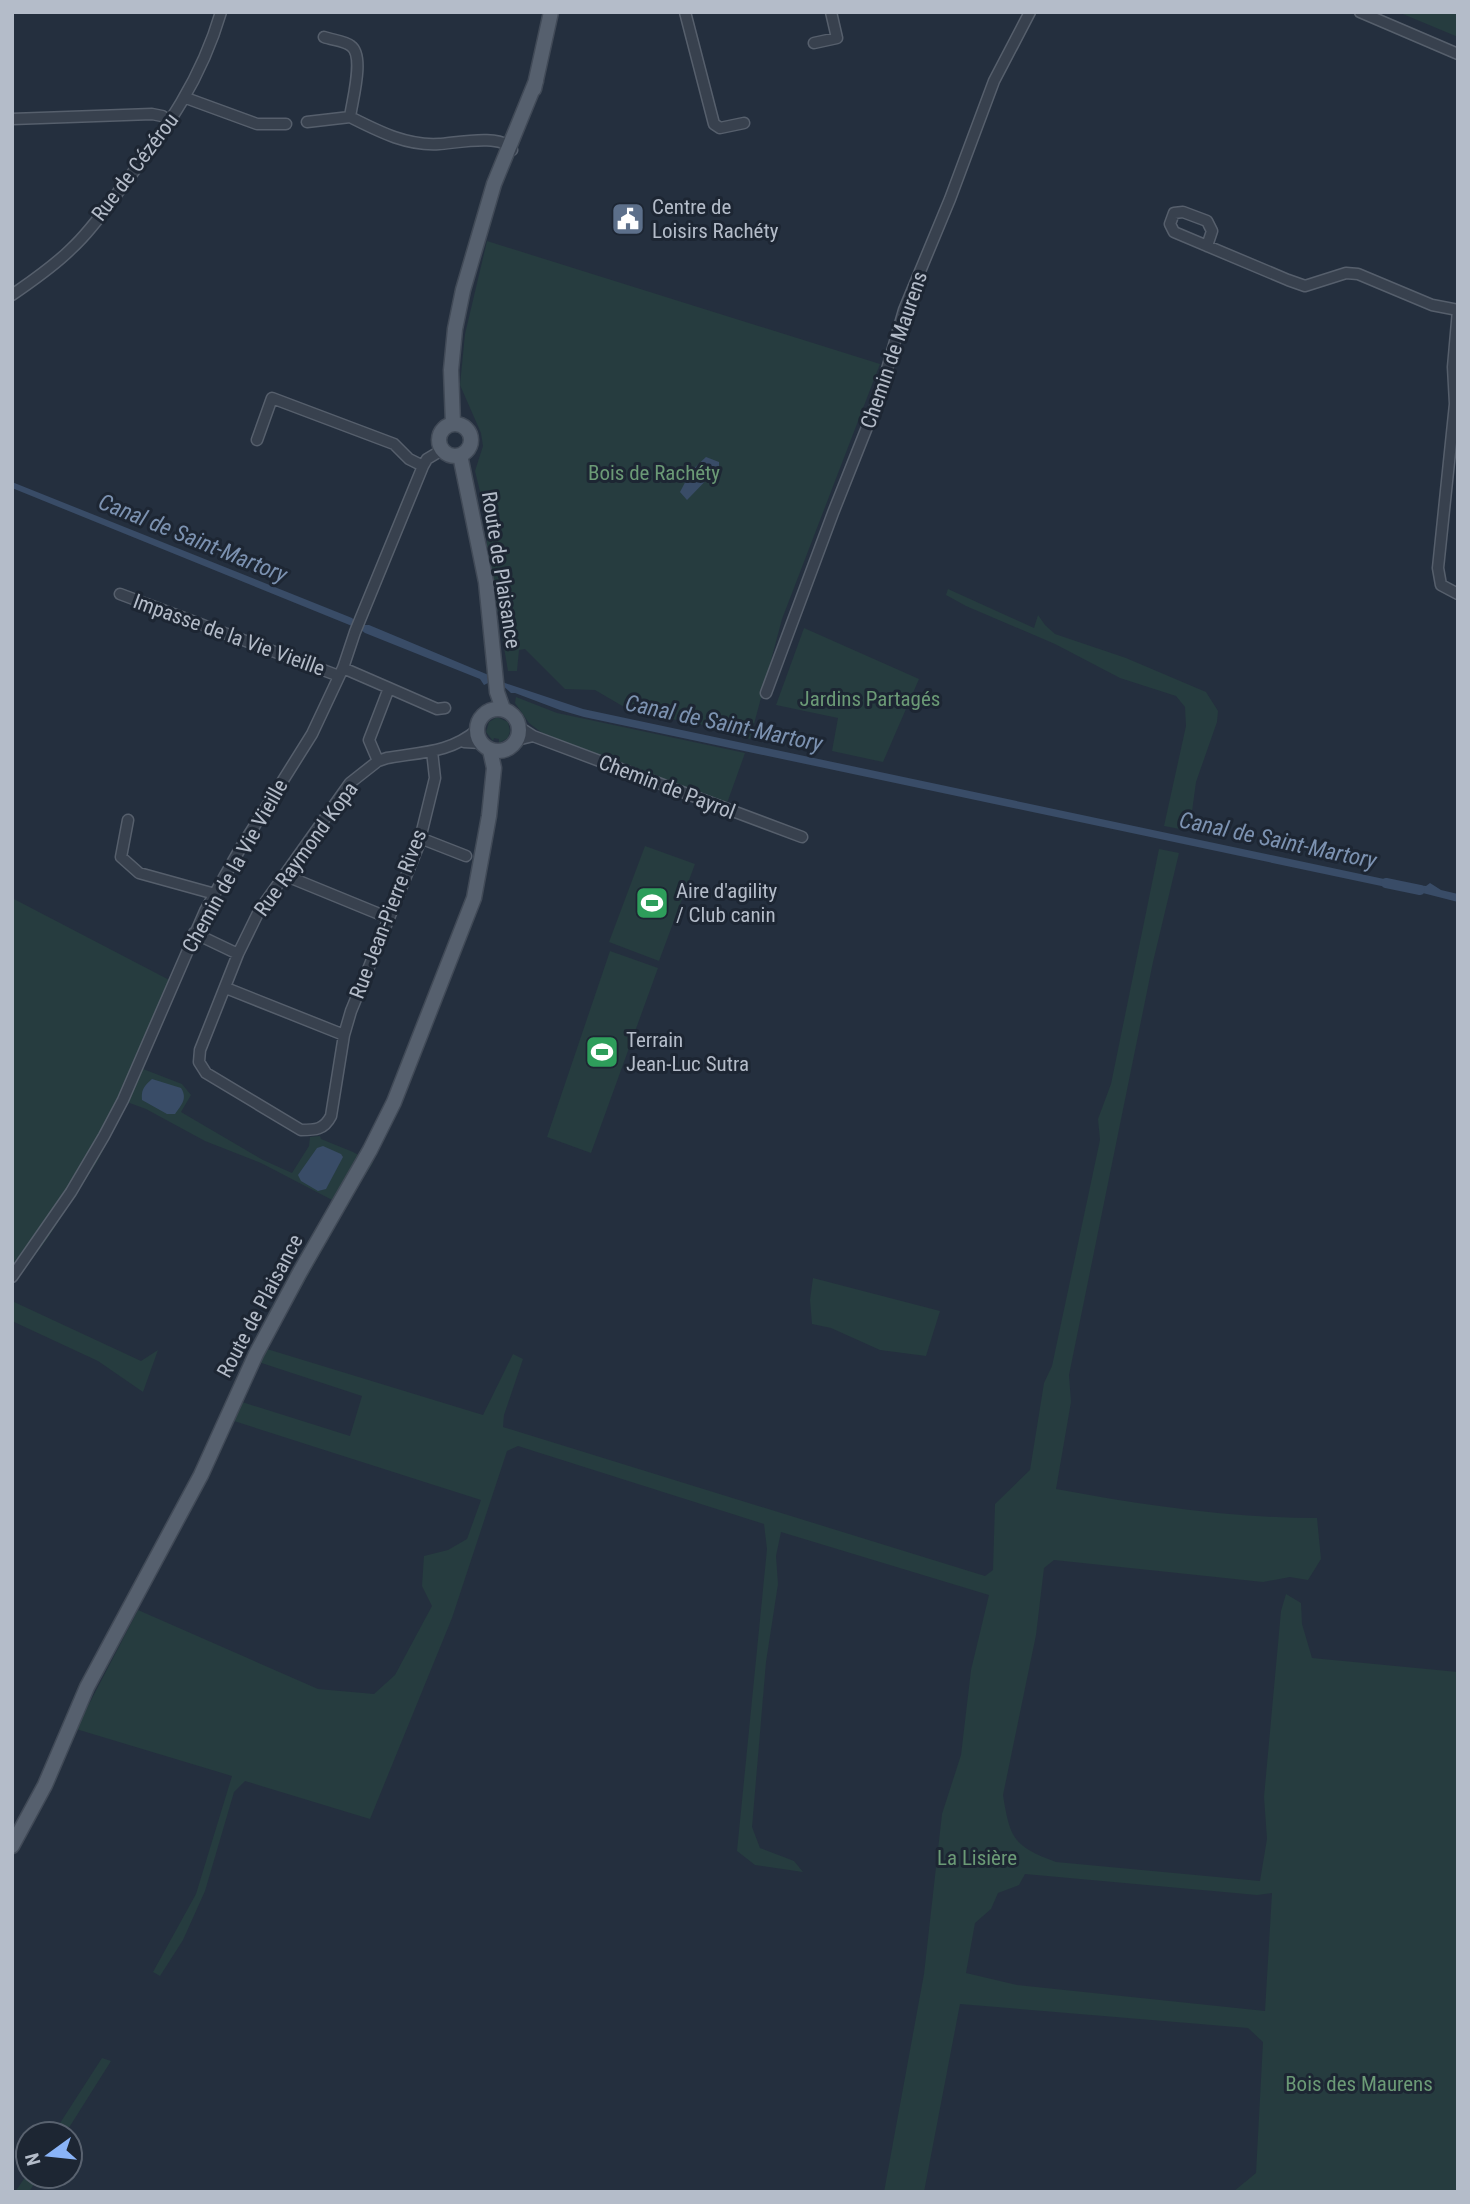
<svg xmlns="http://www.w3.org/2000/svg" width="1470" height="2204" font-family="'Roboto Condensed',sans-serif">
<rect width="100%" height="100%" fill="#242f3e"/>
<path fill="#263c3f" fill-rule="evenodd" d="M1398,12H1458V37Z
M487,241L880,364L782,619L750,739L713,727L631,711L595,690L565,689L525,649L519,650L517,671H508L487,548V520L475,471L483,446L481,433L460,385L465,334Z
M948,589L1034,628L1038,615L1045,625L1055,634L1126,658L1206,692L1218,711L1217,722L1196,782L1191,819L1185,830L1164,826L1186,726L1185,707L1176,696L1120,678L1055,644L966,606L946,595Z
M804,628L919,679L883,762L832,751L838,718L776,705Z
M516,697L557,713L745,753L726,806L546,736L529,723L515,703Z
M497,717L508,722L510,731L508,738L499,743V739L494,738L493,741L486,732L489,722Z
M645,846L695,864L659,961L609,942Z
M1159,849L1179,853L1153,962L1069,1375L1071,1402L1056,1489C1141,1505 1230,1518 1317,1518L1321,1559L1308,1580L1290,1577L1263,1582L1054,1560L1044,1568L1036,1635L1003,1795C1010,1839 1014,1847 1056,1862L1260,1881L1267,1839L1264,1797L1281,1611L1286,1594L1301,1603L1302,1624L1312,1658L1458,1672V2192H1233L1256,2173L1263,2042L1248,2028L960,2004L924,2192H884L924,1974L942,1814L961,1755L971,1670L989,1595L781,1532L776,1556L778,1584L766,1662L752,1827L760,1848L794,1861L803,1872L755,1865L737,1851L767,1549L764,1524L518,1446L507,1451L452,1618L370,1819L245,1781L234,1792L205,1891L183,1940L160,1976L153,1972L196,1894L232,1776L76,1729L138,1610L318,1689L374,1694L395,1675L432,1606L422,1586L424,1556L448,1550L467,1539L481,1500L234,1421L242,1402L350,1436L362,1396L246,1358L336,1202L261,1163L205,1141L146,1109L127,1102L97,1162L47,1239L12,1286V898L177,984L143,1069L182,1084L191,1095L181,1112L263,1160L292,1173L309,1146L310,1137L320,1136L321,1139L353,1152L373,1163L353,1194L267,1349L483,1415L513,1354L523,1359L504,1415L503,1427L985,1576L993,1570L995,1504L1030,1470L1044,1383L1052,1366L1100,1140L1098,1119L1111,1084ZM1025,1874L1257,1895L1272,1893L1265,2011L1017,1985L966,1973L975,1923L991,1909L998,1893L1019,1885Z
M610,951L658,968L591,1153L547,1137Z
M813,1278L940,1311L926,1356L880,1350L831,1328L812,1324L810,1300Z
M12,1301L141,1361L158,1350L143,1392L98,1361L12,1321Z
M102,2058L111,2061L65,2134H53Z
M28,2173V2176H39L29,2192H15Z"/>
<path fill="#394c67" d="M706,457L719,462V467L687,500L680,492L691,471Z
M12,482L352,618L356,622L352,626L12,488Z
M362,625H369L491,676L490,682L484,685L480,679L365,633L361,630Z
M502,682L583,709L1384,879L1399,884V888L1386,887L584,717L560,710L515,693H511L502,685Z
M1430,883L1441,890L1458,894V902L1407,889L1410,884L1426,886Z
M152,1079L181,1088C188,1099 181,1105 175,1114H167L142,1100C141,1090 144,1086 152,1079Z
M323,1146L341,1154L343,1157L326,1189L318,1191L301,1181L298,1175L317,1148Z"/>
<g fill="none" stroke-linecap="round" stroke-linejoin="round">
<path stroke="#394c67" stroke-width="10" d="M1386,883L1420,890"/>
<defs>
<path id="minor" d="M685,12L714,124L720,128L744,123
M1360,12L1458,54
M324,37C332,40 345,41 351,46C365,56 352,101 350,117C378,131 406,146 439,144C456,143 503,133 512,150
M814,43L837,38L831,12
M186,98L257,124H286
M12,119L152,114L162,116L171,122
M307,122L350,117
M1207,246L1212,231L1207,221L1183,212L1174,213L1170,224L1174,232L1288,280L1305,286L1346,273L1358,274L1432,305L1458,310
M12,295C32,281 53,267 71,249C92,230 108,205 125,183C167,128 201,80 221,12
M1458,310L1453,367L1455,404L1438,568L1441,585L1458,594
M257,440L272,398L394,444L409,459L423,466
M120,594L339,676
M343,668L389,688L369,740L378,761
M389,688L437,709L445,708
M766,693L833,513L879,397L904,310L950,199L994,81L1030,12
M519,727L533,736L802,837
M517,740L533,736
M464,742L481,743
M432,751L435,778L418,847L351,1011L344,1035L331,1116C324,1130 315,1130 301,1130L206,1073L199,1062L200,1050L238,954L259,911L350,783L378,761L387,758C421,752 450,753 477,730
M128,820L121,857L139,873L215,894
M420,838L466,856
M284,875L389,918
M194,933L238,954
M226,988L344,1035
M12,1277L71,1192L104,1136L123,1100L205,911L240,849L312,734L343,668L355,632L423,466L427,459L442,450"/>
<path id="major" d="M534,89L551,12
M439 440a16 16 0 1 1 32 0a16 16 0 1 1-32 0Z
M453,424L451,370L455,329L463,290L494,184L536,81
M460,455L486,582L497,692L503,709
M477 730a21 21 0 1 1 42 0a21 21 0 1 1-42 0Z
M12,1846L45,1785L87,1687L201,1475L256,1354L300,1272L370,1150L394,1102L474,898L489,816L494,768L490,750"/>
</defs>
<use href="#minor" stroke="#565f6c" stroke-width="13"/>
<use href="#major" stroke="#414a57" stroke-width="17"/>
<use href="#minor" stroke="#38414e" stroke-width="10"/>
<use href="#major" stroke="#56606e" stroke-width="14"/>
</g>
<defs>
<symbol id="civic-square" viewBox="-11 -11 22 22"><rect x="-9" y="-9" width="18" height="18" rx="4" fill="#5c6f8a" stroke="#1d2633"/><path d="M-.6-6.5H3V-4.5H.6V-3L4-1V1h2V6H-6V1h2V-1L-.6-3ZM-1.2 2.5V6h2.4V2.5Z" fill="#fff"/></symbol>
<symbol id="stadium-square" viewBox="-11 -11 22 22"><rect x="-9" y="-9" width="18" height="18" rx="4" fill="#2e9e5b" stroke="#1d2633"/><path d="M0-5a6.5 5 0 1 0 0 10a6.5 5 0 1 0 0-10ZM-3.5-1.8h7v3.6h-7Z" fill="#fff"/></symbol>
</defs>
<g fill-rule="evenodd">
<use href="#civic-square" x="609" y="200" width="38" height="38"/>
<use href="#stadium-square" x="633" y="884" width="38" height="38"/>
<use href="#stadium-square" x="583" y="1033" width="38" height="38"/>
</g>
<g text-anchor="middle" stroke-width="6" stroke-linejoin="round" paint-order="stroke">
<g font-size="21" fill="#b4bcc9" stroke="#1d2633">
<text transform="translate(135 167) rotate(-53)" y="7">Rue de Cézérou</text>
<text transform="translate(894 350) rotate(-71)" y="7">Chemin de Maurens</text>
<text transform="translate(501 570) rotate(81)" y="7">Route de Plaisance</text>
<text transform="translate(229 635) rotate(20)" y="7">Impasse de la Vie Vieille</text>
<text transform="translate(667 787) rotate(21)" y="7">Chemin de Payrol</text>
<text transform="translate(306 849) rotate(-54)" y="7">Rue Raymond Kopa</text>
<text transform="translate(235 866) rotate(-61)" y="7">Chemin de la Vie Vieille</text>
<text transform="translate(388 914) rotate(-69)" y="7">Rue Jean-Pierre Rives</text>
<text transform="translate(260 1306) rotate(-62)" y="7">Route de Plaisance</text>
</g>
<g font-size="21" fill="#b4bcc9" stroke="#1d2633" text-anchor="start">
<text x="652" y="214">Centre de<tspan x="652" dy="24">Loisirs Rachéty</tspan></text>
<text x="676" y="898">Aire d'agility<tspan x="676" dy="24">/ Club canin</tspan></text>
<text x="626" y="1047">Terrain<tspan x="626" dy="24">Jean-Luc Sutra</tspan></text>
</g>
<g font-size="21" fill="#6b9a76" stroke="#1d2633">
<text x="654" y="480">Bois de Rachéty</text>
<text x="870" y="706">Jardins Partagés</text>
<text x="977" y="1865">La Lisière</text>
<text x="1359" y="2091">Bois des Maurens</text>
</g>
<g font-size="23" font-style="italic" fill="#7c92b1" stroke="#1d2633">
<text transform="translate(193 538) rotate(22)" y="8">Canal de Saint-Martory</text>
<text transform="translate(724 723) rotate(12)" y="8">Canal de Saint-Martory</text>
<text transform="translate(1278 840) rotate(12)" y="8">Canal de Saint-Martory</text>
</g>
</g>
<rect width="1470" height="2204" fill="none" stroke="#b4bcc9" stroke-width="28"/>
<g transform="translate(49 2155) rotate(255)"><circle r="33" fill="#1d2633" stroke="#59626f" stroke-width="2"/>
<path d="M0-5L12 26L0 18L-12 26Z" fill="#8ab4f8"/>
<text y="-10" font-size="19" font-weight="bold" text-anchor="middle" fill="#b4bcc9">N</text>
</g>
</svg>
